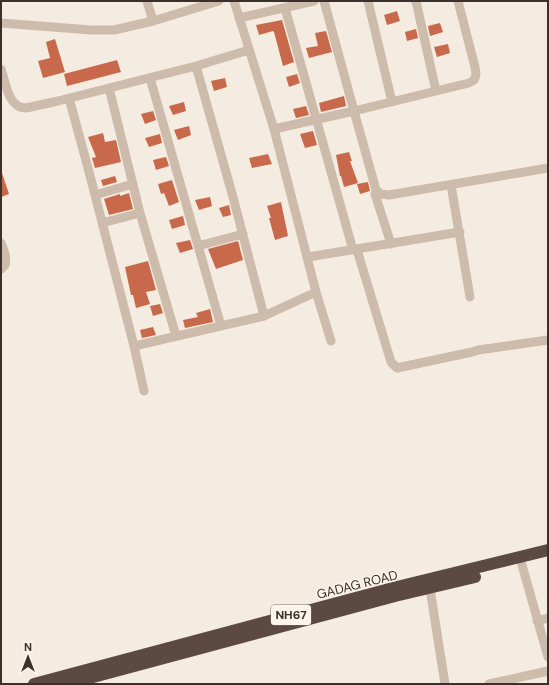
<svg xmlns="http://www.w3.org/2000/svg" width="549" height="685" font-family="'DM Sans',sans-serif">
<rect width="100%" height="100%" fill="#f4ebe1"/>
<path fill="#c8694b" d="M397,11L400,21L387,25L384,15Z
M282,20L294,62L283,66L274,32L273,31L259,35L256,25Z
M440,23L443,32L430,36L428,26Z
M416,29L418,38L407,41L405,32Z
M326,31L332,52L309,58L306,48L318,46L315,33Z
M55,39L65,72L43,78L38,61L50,58L46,42Z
M448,44L450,53L437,57L434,47Z
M117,60L121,72L67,86L64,74Z
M297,74L300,83L289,87L286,77Z
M225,78L227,87L214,91L211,81Z
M344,96L346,106L321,112L319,103Z
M184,102L186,111L173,115L169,106Z
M306,106L309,115L296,118L293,109Z
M153,111L156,120L145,124L141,114Z
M189,126L191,135L178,140L174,130Z
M313,131L317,145L305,148L300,134Z
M103,133L105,142L116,140L121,162L95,168L92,158L96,157L88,137Z
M160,134L162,143L149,147L145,138Z
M349,152L352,161H350L358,183L344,187L341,176H340L336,155Z
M268,154L272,164L252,168L249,158Z
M166,157L169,166L156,170L153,160Z
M1,173H2L9,194L1,197Z
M115,176L117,182L103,186L101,180Z
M172,180L179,202L169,206L164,193L161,194L158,184Z
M368,182L370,191L360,194L357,184Z
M129,193L133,209L109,215L104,199L120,194V196Z
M210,197L212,206L199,210L195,200Z
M281,202L288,236L275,240L269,218H271L267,206Z
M229,205L231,215L223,217L219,208Z
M183,216L185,225L172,229L169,220Z
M190,240L193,249L180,253L176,243Z
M238,241L243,260L216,269L208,249Z
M148,261L156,290L146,292L150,304L136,308L133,295H131L125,267Z
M160,304L163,313L153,316L150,306Z
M210,309L213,322L185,328L183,320L198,317L196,313Z
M153,327L156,335L142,338L140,330Z"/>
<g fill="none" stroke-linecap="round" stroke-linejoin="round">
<path stroke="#cdbbac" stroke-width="9" d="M147,1L153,21
M234,1L274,129L354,111L376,190L381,194L389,195L548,168
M324,1L354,111L469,83L474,80L476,75L475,67L458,1
M368,1L392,102
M416,1L436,91
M285,8L353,250H357L391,362L397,368L472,352L478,350L548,340
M239,18L314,1
M1,23L91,30H114L153,21L219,1
M196,66L233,197L264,316
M1,69C6,83 8,108 26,108L58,101L196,66L249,50
M150,78L221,326
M109,88L140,213L176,336
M69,98L88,168L134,346L144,391
M451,185L470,297
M375,194L391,244
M95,195L133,184
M102,223L140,213
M1,243C4,250 7,257 5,265L1,269
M198,246L243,234
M308,257L460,232
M316,292L331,341
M134,346L264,316L316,292L274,129
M522,565L548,657
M430,589L445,684
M537,621L548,618
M489,684L548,671"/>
<path stroke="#5c4a42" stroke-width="12" d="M34,684L393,588L548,550
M67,684L395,596L475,577"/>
</g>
<g text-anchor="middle" stroke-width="3" stroke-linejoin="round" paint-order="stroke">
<rect fill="#fbf5ee" stroke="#756b66" stroke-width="1" x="271" y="605" width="40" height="20" rx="3"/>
<g font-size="12" font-weight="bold" fill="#3b302b">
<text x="291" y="619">NH67</text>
</g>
<g font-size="13" fill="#3b302b" stroke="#fbf5ee">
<text transform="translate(357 584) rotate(-14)" y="5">GADAG ROAD</text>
</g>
</g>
<rect width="549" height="685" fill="none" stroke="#3b302b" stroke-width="4"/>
<g transform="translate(28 657)" stroke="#fbf5ee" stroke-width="3" paint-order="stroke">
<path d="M0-3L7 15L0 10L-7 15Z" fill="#3b302b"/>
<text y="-6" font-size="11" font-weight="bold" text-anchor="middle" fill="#3b302b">N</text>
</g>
</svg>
